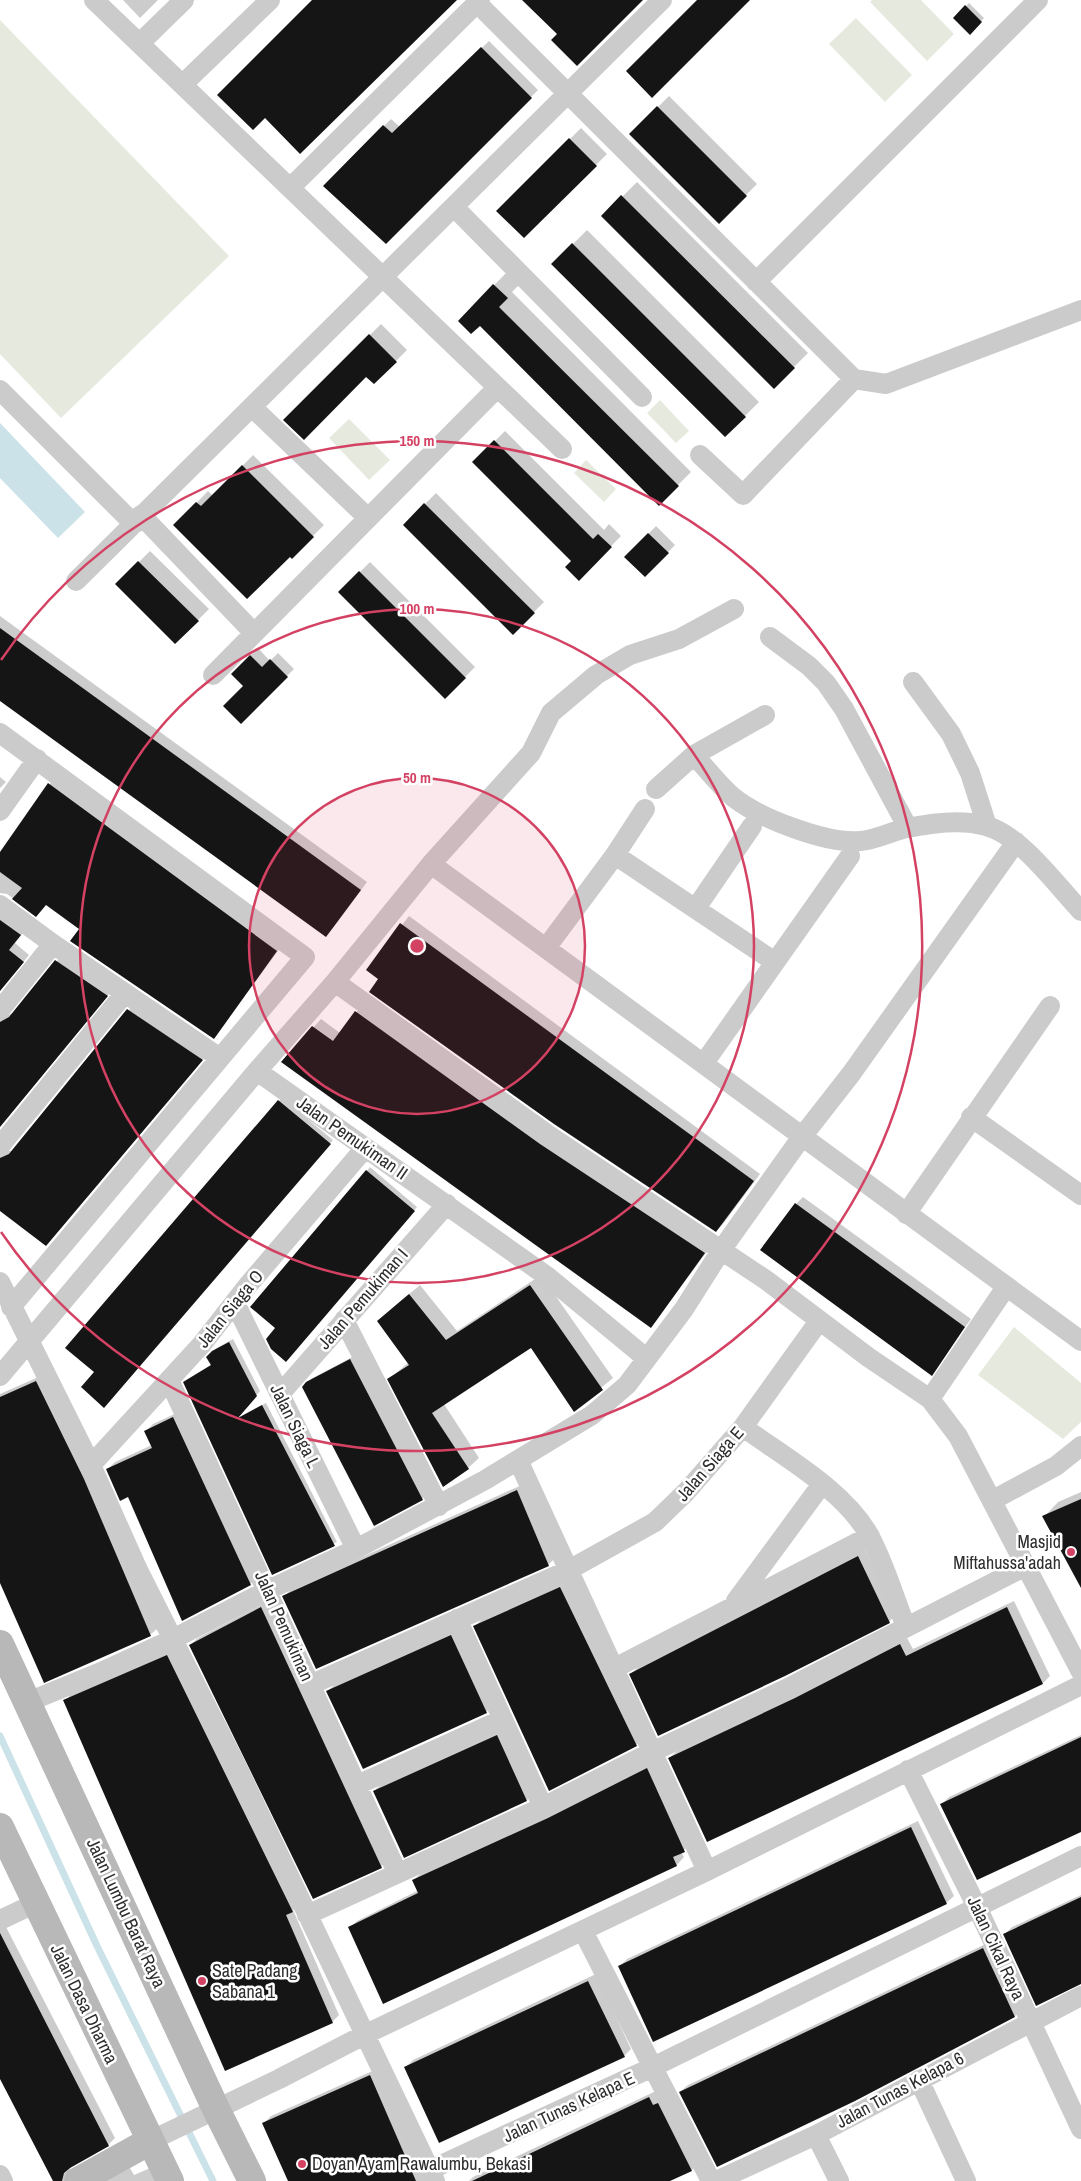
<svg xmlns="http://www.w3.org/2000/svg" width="1081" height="2181" font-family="'Archivo Narrow',sans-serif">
<rect width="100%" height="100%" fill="#fff"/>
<path fill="#e6eade" d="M872,0H921L954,34L927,61L870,2Z
M856,18L912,75L885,102L829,44Z
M0,20L229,256L61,418L0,354Z
M660,400L689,431L676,443L647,413Z
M349,419L390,460L369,480L329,438Z
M586,460L616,489L604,502L574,473Z
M1014,1327L1081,1383V1422L1063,1439L978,1375Z"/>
<path fill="#cbe2e8" d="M0,423L85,512L58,538L0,478Z"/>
<path fill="#0003" d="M123,0H158L140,18Z
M969,3L984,18L970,33L955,18Z
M489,41L538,90L386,242L325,186L391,119L400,127Z
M669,96L757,184L719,222L631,134Z
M581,128L607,154L524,237L498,211Z
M637,182L808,353L774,387L603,216Z
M587,230L759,402L725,436L553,264Z
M508,271L520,284L512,292L691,472L659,504L480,324L459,321Z
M381,324L407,350L374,383L367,375L285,420Z
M505,431L604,530L609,524L621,536L579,579L573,561L474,462Z
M253,455L324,525L292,557L175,525L208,491L213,496Z
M436,493L544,602L513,633L404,525Z
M656,526L675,545L645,575L626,557Z
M150,551L209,609L175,643L117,584Z
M370,562L475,667L445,697L340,592Z
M0,616L367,882L333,928L326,936L0,699Z
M258,648L270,661L278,653L294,669L241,722L245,686L232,674Z
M0,777L6,782L0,788Z
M55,777L283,944L214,1038L81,929L46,904L36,915L7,894L0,893V853Z
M0,907L27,928L15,943L29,955L0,991Z
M409,916L760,1174L723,1224L716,1231L367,970Z
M63,954L113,989L0,1127V1013L6,1016L15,1012Z
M135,1003L208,1053L46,1245L0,1209V1149L11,1151Z
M363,1004L711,1246L651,1327L282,1062L321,1019L340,1033Z
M282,1098L333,1140L107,1403L279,1101Z
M370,1167L417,1207L289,1357L277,1328L252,1306Z
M803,1197L971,1319L931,1374L796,1204Z
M541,1275L613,1378L574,1410L532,1346L444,1404L479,1458L468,1468L389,1379L409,1362L389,1311L420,1285L457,1331Z
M233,1339L260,1391L237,1418L266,1403L337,1542L273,1573L208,1357L217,1348Z
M354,1356L425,1496L422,1499L304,1387L311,1379Z
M43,1375L158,1628L150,1635L0,1580V1394Z
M181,1411L258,1577L250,1584L129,1495L107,1470L115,1462L152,1445L146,1431L153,1424Z
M524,1484L555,1558L548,1565L284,1597L291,1589Z
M1081,1492V1585L1044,1517L1058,1502Z
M865,1549L896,1614L889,1622L631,1674L638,1667Z
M568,1581L643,1738L636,1745L475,1626L482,1619Z
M268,1601L388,1859L381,1867L190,1645L198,1638Z
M1014,1601L1050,1676L1043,1683L669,1758L677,1751L907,1638L913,1649Z
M459,1629L494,1705L486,1712L328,1691L335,1684Z
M175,1648L300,1904L293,1910L339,2015L332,2022L65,1701L72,1693Z
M504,1729L534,1793L527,1800L374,1791L381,1784Z
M1081,1735V1829L941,1805L949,1797Z
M654,1762L692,1844L681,1852L684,1857L677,1865L384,2002L350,1928L357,1921L419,1890L414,1880L421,1873Z
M918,1821L954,1896L946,1903L620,1966L627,1959Z
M1081,1895V1984H1076L1004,1935L1012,1927Z
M0,1921L5,1925L115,2138L108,2145L71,2166L69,2173L70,2181H54L0,2076Z
M990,1942L1022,2009L1015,2016L795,2129L680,2092L688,2085Z
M596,1974L631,2049L624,2056L406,2067L413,2060Z
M377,2069L426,2181H289L264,2123L271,2116Z
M656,2091L699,2162L692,2170L667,2181H469L473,2177Z
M155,2166L162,2181H104L130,2168L134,2175Z"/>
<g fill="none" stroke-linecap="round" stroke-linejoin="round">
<path stroke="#cbe2e8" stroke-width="7" d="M0,1736L97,1946L213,2181"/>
</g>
<path fill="#151515" d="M312,0H457L300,154L265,118L253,130L217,95Z
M522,0H643L577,66L551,40L557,34Z
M697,0H750L652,98L626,71Z
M965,5L982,22L970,35L953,18Z
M481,47L532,98L386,244L323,186L383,125L392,133Z
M657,106L747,196L719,224L629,134Z
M569,138L597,166L524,238L496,211Z
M621,195L795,368L774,389L601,216Z
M572,243L746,417L725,437L551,264Z
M493,284L508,298L499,307L679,486L659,506L480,326L471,334L458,321Z
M369,334L397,362L374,384L366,377L304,440L283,420Z
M494,440L593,539L598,534L612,547L579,581L565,567L571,561L472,462Z
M242,465L314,537L292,559L290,557L247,599L173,525L196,502L201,506Z
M424,503L535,613L513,635L403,525Z
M648,533L669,553L645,577L624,557Z
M138,561L199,621L175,644L115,584Z
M359,571L466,678L445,699L338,592Z
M0,628L361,890L326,937L0,701Z
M250,655L262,667L270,659L288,677L241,724L223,706L243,686L231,674Z
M48,783L277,951L214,1039L70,941L79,929L46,905L36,917L12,899L22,888L0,872V852Z
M0,920L21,935L9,950L24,962L0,991Z
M400,923L754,1181L716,1232L554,1124L369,992L378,979L366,970Z
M55,960L108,996L0,1127V1022L9,1017Z
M127,1009L203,1060L46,1246L0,1211V1158L9,1154Z
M355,1011L540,1144L705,1253L651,1328L281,1062L312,1026L333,1041Z
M278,1100L331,1144L104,1408L81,1387L94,1372L65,1348Z
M366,1170L415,1211L286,1362L271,1349L266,1339L275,1328L250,1307Z
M795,1203L965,1327L932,1376L760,1250Z
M530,1285L603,1390L574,1412L531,1348L432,1413L469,1469L443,1487L387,1379L409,1365L377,1321L409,1294L446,1340Z
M229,1342L257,1396L238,1418L262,1405L335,1546L272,1575L183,1382L211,1365L206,1357L212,1351Z
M350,1359L423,1500L374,1526L302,1387L306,1382Z
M36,1381L84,1479L151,1636L44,1683L0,1583V1397Z
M173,1417L251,1585L182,1621L128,1497L120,1501L106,1469L152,1448L144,1431Z
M517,1490L549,1566L316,1669L282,1596Z
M1081,1499V1588L1042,1516Z
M858,1556L890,1623L785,1676L658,1736L629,1674Z
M560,1587L637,1746L549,1791L473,1626Z
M261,1607L382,1868L313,1899L189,1645Z
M1007,1607L1043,1684L707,1842L668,1758L795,1698L900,1644L906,1656Z
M451,1635L487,1713L363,1769L326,1691Z
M167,1655L293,1912L286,1915L333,2023L225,2071L63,1700Z
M497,1735L527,1801L404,1858L373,1791Z
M1081,1737V1832L977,1880L940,1804Z
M647,1768L685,1852L673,1857L677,1866L383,2004L348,1927L418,1893L412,1880L548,1818Z
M911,1827L947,1904L653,2042L618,1966Z
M1081,1897V1984L1036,2006L1003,1934Z
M0,1933L109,2146L70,2168L64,2173L62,2181H53L0,2079Z
M983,1948L1015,2017L855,2101L717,2167L679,2092Z
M588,1981L625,2057L439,2143L404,2067Z
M370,2075L416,2181H288L262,2123Z
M649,2097L653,2105L658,2103L692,2171L670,2181H472Z"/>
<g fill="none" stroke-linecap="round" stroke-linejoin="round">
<path stroke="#cbcbcb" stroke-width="20" d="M94,0L562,449
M477,3L854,379L886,384L1081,310
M140,43L184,0
M183,84L270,0
M291,187L480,0
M454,207L642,397
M756,282L1038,0
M0,390L134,524
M252,407L368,518
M700,455L743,495L854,379
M141,515L254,633
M76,581L662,0
M770,637L809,666L826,683L844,709L908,828
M213,675L497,388
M913,682L951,734L970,773L987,826
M0,733L305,957L11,1307
M694,755L765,715
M656,789L694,755C707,769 719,785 733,797C759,818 826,844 860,841C876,840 892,831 907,828C931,823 963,819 986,826C1021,835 1057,886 1081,911
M0,811L37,759
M615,855L645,809
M431,864L1081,1341
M0,905L53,944L220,1058
M696,908L752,826
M546,948L615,855L775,962
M335,982L547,1134L766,1280L868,1357L930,1399
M0,1010L53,944
M704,1063L850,856
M257,1071L548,1277L646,1358
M971,1117L1081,1195
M0,1146L125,993
M906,1214L1050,1006
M0,1282L91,1465L138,1570L236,1765L435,2181
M1006,1287L930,1399L958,1436L1081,1672
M235,1303L356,1549
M344,1320L439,1506
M0,1376L257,1071L335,982L431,864L531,753L551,713L596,675L630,655L679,639L734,609
M169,1380L397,1872
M280,1394L447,1204
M743,1427C784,1457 844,1490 869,1535C885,1564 894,1597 906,1627
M518,1460L707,1871
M91,1465L202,1344L249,1284L365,1148
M993,1500L1056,1466L1081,1446
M736,1601L822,1484
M457,1619L543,1807
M613,1669L870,1536
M310,1685L567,1571L655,1522L686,1492L743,1427L819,1321
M28,1702L101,1672L173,1639L268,1590L356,1549L485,1480L592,1415L627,1385L684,1309L722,1249L801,1138L851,1074L1016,842
M908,1770L977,1907L1081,2129
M357,1785L501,1720
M307,1915L543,1807L652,1752L790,1687L1026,1566
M0,1920L36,1903
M583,1931L711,2181
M919,2080L966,2181
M816,2135L839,2181
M150,2141L279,2079L364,2035L707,1871L1081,1685
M430,2170L653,2067L1081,1856
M0,2175L3,2181
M716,2181L816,2135L1081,1996"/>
<path stroke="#b8b8b8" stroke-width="28" d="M0,1644L216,2109L252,2181
M0,1827L170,2181
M78,2181L150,2141"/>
</g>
<circle cx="417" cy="946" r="168" fill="#d44263" fill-opacity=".12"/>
<g fill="none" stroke="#d44263" stroke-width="2.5">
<circle cx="417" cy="946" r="168"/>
<circle cx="417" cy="946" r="337"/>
<path d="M1 660A505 505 0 1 1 1 1232"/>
</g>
<g fill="#d44263" stroke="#fff" stroke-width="2">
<circle cx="1071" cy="1552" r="5"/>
<circle cx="202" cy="1981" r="5"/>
<circle cx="302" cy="2164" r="5"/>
</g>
<g text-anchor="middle" stroke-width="5" stroke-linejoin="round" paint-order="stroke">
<g font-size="18" fill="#2e2e2e" stroke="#fff">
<text transform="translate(352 1138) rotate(35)" y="6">Jalan Pemukiman II</text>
<text transform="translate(363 1299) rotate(-49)" y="6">Jalan Pemukiman I</text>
<text transform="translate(230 1309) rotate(-51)" y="6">Jalan Siaga O</text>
<text transform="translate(295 1426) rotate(64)" y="6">Jalan Siaga L</text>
<text transform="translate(710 1464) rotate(-49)" y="6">Jalan Siaga E</text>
<text transform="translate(284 1626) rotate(66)" y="6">Jalan Pemukiman</text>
<text transform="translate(126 1913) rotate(65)" y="6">Jalan Lumbu Barat Raya</text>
<text transform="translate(996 1948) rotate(65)" y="6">Jalan Cikal Raya</text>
<text transform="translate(84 2004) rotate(64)" y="6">Jalan Dasa Dharma</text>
<text transform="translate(900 2090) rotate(-28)" y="6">Jalan Tunas Kelapa 6</text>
<text transform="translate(569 2107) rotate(-25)" y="6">Jalan Tunas Kelapa E</text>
</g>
<g font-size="18" fill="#2e2e2e" stroke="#fff" text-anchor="start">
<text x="1061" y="1548" text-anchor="end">Masjid<tspan x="1061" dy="21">Miftahussa'adah</tspan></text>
<text x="212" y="1977">Sate Padang<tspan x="212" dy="21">Sabana 1</tspan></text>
<text x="312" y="2170">Doyan Ayam Rawalumbu, Bekasi</text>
</g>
</g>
<circle cx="417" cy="946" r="8" fill="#d44263" stroke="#fff" stroke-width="2.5"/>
<g font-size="15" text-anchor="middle" font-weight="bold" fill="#d44263" stroke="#fff" stroke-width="5" stroke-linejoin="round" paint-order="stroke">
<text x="417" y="446">150 m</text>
<text x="417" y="614">100 m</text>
<text x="417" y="783">50 m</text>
</g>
</svg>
